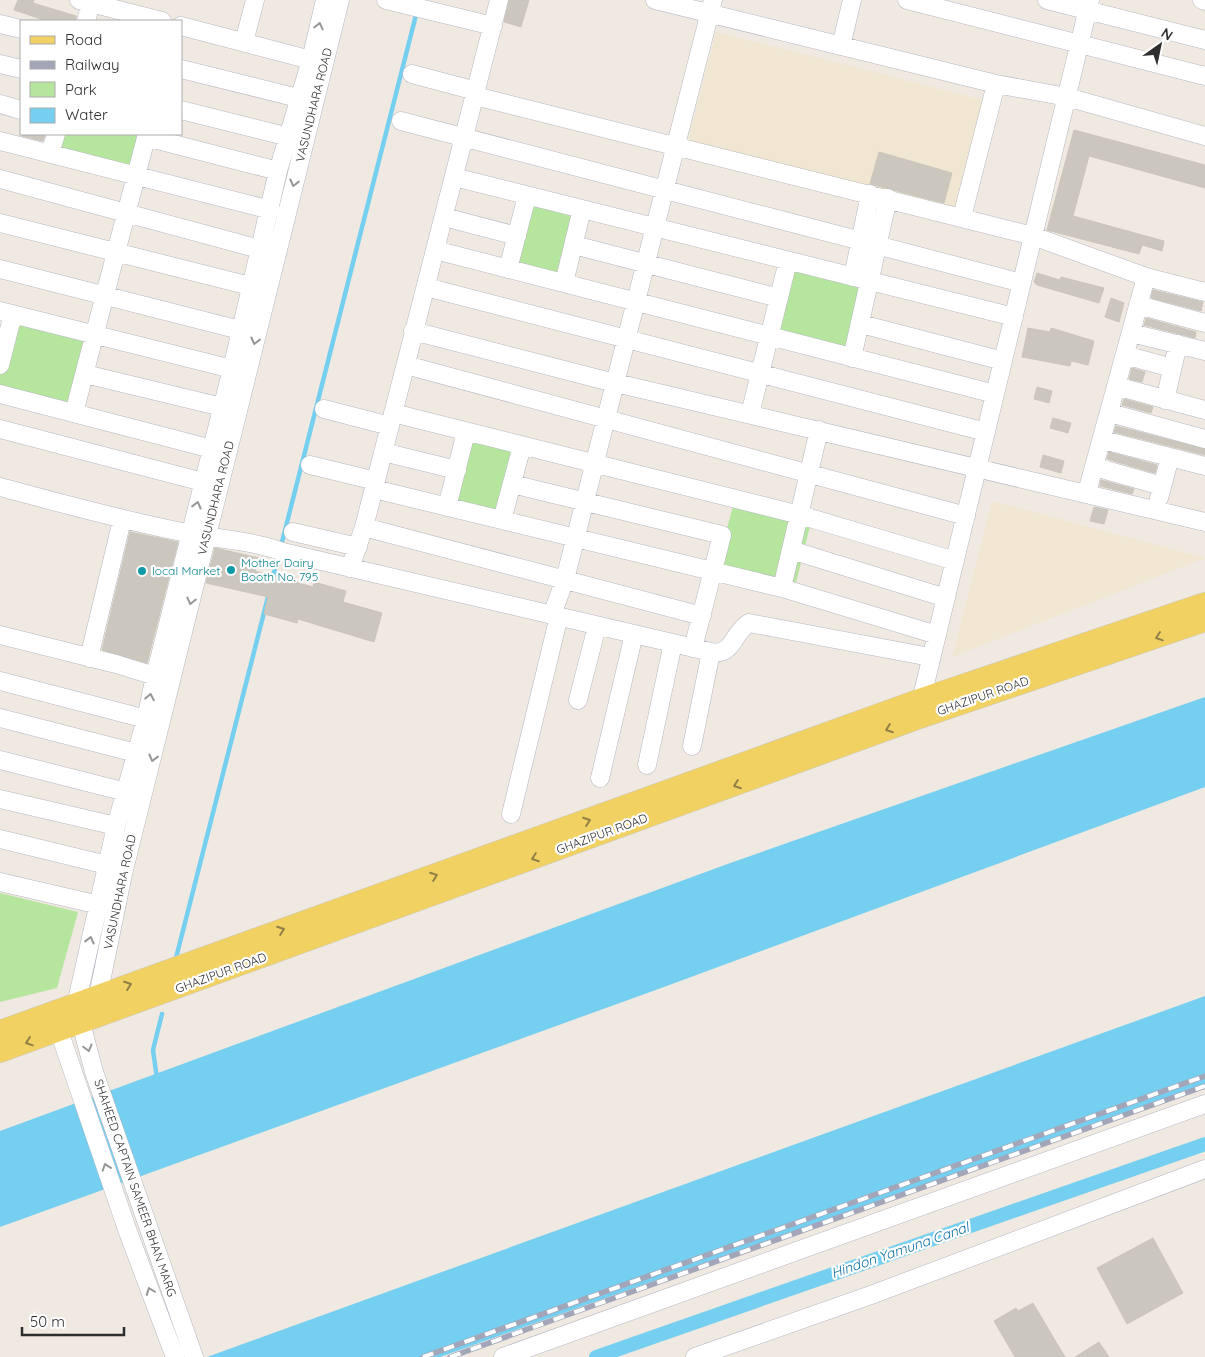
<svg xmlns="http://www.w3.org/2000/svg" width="1205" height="1357" font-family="Quicksand,sans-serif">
<rect width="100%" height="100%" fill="#efe9e1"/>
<path fill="#f0e6d1" d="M716,32L987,101L959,210L688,141Z
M992,501L1205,558L952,657Z"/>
<path fill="#b6e59e" d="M61,134H144L134,175L55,155Z
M531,205L576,217L559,280L515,268Z
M790,269L867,288L851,358L772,337Z
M14,318L91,338L75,407L0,388V372Z
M472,437L517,450L500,512L456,500Z
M734,502L811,522L794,591L716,571Z
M0,893L78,912L57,988L0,1002Z"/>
<path fill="#75cff0" d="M1205,697V787L664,987L0,1227V1131L733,862Z
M1205,996V1085L440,1357H207Z"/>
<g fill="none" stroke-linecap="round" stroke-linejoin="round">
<path stroke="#75cff0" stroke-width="4.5" d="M281,546L417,11
M272,580L279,554
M176,958L269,593
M157,1079L153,1050L162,1014"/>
<path stroke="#75cff0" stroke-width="14" d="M596,1357L1205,1144"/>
</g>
<path fill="#cbc7bf" stroke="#cbc5ba" d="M18,0H34L33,3L76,16V21H40L41,19L14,10Z
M509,0H529L521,27L504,22Z
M1074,130L1205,165V188L1089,156L1073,216L1164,241L1162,251L1142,245L1139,254L1047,230Z
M23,134H45L43,141L22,136Z
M879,152L952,173L944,203L870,184Z
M1037,273L1060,280L1061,277L1104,288L1099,303L1037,285L1034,282Z
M1153,290L1203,302L1201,311L1151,298Z
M1111,298L1124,303L1119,322L1105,317Z
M1146,318L1196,332L1195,338L1144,325Z
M1028,328L1050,332L1051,328L1094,341L1088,365L1071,361L1070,366L1022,357Z
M1132,368L1145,372L1142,382L1129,379Z
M1037,387L1052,391L1049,403L1034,399Z
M1124,399L1153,407L1151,413L1122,405Z
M1053,418L1071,423L1068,433L1050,428Z
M1116,426L1205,449V455L1114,432Z
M1109,452L1157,465L1155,473L1107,459Z
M1043,455L1064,461L1061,473L1040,467Z
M1101,480L1134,489L1132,494L1100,486Z
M1094,507L1108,510L1104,524L1090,521Z
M130,532L178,542L147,663L102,650Z
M215,548L259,558L255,571L313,587L314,582L346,591L343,602L382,613L374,642L298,619L297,623L264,614L268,597L206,583Z
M1153,1238L1183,1293L1127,1324L1097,1268Z
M1033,1303L1065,1357H1015L994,1321L1016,1308L1018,1311Z
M1099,1342L1109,1357H1075Z"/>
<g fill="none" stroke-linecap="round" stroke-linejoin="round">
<defs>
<path id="minor" d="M79,0L162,21
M386,0L493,26
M655,0L996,84L1067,97L1205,136
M907,0L1205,76
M1047,0L1205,40
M1202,0L1205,1
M86,21L91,3
M0,24L21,29
M181,26L311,60
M244,42L255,0
M841,46L852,0
M0,64L21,69
M181,69L298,98
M412,74L476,91
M475,96L1033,236L1146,277L1205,292
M0,104L21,110
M181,110L289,137
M401,121L1022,283
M146,137L278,171
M0,141L271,210
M50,153L56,134
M454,177L1014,317
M0,179L259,249
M444,217L517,236
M962,217L996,84
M0,223L250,286
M574,245L779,298
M435,250L995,394
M0,269L240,330
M508,269L527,196
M853,277L870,194
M564,283L582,209
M426,287L986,432
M1138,305L1205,323
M0,311L232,369
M861,324L1003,361
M413,331L599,379L1205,522
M1131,333L1205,351
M1125,355L1172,368
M852,358L888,198
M0,365L13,314
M406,365L966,516
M85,374L222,407
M1116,386L1205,410
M0,394L212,449
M1165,400L1178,344
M324,409L390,426
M74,413L147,134
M393,413L800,515L955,561
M1110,413L1205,439
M750,414L788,261
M0,429L203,482
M1103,440L1205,466
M383,452L457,470
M310,465L376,481
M1095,467L1162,486
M512,484L722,535L693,648
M0,487C60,503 121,520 182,532C215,539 251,540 283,552L711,652C734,656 732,633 749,623L930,657
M374,489L782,588L937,635
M1087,492L1146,277
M1159,498L1170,457
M447,507L466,432
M502,520L522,446
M364,527L702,616
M293,532L358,547
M791,550L946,598
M350,568L364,527L499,0
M782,588L819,430
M552,615L565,579L713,0
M0,635L116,664L155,676
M89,658L122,520
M0,681L146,719
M578,700L597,626
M919,709L1090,0
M0,718L136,753
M692,746L711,652
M0,760L126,792
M647,765L673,643
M600,778L634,634
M0,799L116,826
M511,814L559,616
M0,839L107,865
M0,882L108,907
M175,1357L128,1232L59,1031L76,1005L116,826L146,719L155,676L232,369L278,171L311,60L325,0
M194,1357L94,1072L81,1023L98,996L123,874L340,0
M503,1357L1205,1104
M695,1357L871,1295L1205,1169"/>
<path id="major" d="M0,1031L921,699L1205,603
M0,1052L917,719L1205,621"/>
</defs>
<use href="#minor" stroke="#b4b7c1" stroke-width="19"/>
<use href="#major" stroke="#c9c9c9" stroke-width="22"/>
<use href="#minor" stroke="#fff" stroke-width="18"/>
<use href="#major" stroke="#f2d163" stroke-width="21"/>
<defs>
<path id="rail" d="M423,1357L1205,1076
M450,1357L1205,1086"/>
</defs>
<use href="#rail" stroke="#a3a6b8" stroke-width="5.5"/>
<use href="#rail" stroke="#fff" stroke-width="4" stroke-dasharray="11" stroke-linecap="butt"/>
</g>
<defs><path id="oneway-chevron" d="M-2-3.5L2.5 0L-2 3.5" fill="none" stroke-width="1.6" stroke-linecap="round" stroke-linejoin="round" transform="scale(1.25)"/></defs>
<g stroke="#969696">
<use href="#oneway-chevron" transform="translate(319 26) rotate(-77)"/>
<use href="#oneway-chevron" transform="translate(294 183) rotate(104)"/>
<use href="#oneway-chevron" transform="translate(255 341) rotate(104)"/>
<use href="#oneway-chevron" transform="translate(197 505) rotate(-76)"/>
<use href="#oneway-chevron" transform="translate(191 601) rotate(103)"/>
<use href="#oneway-chevron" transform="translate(150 697) rotate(-79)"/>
<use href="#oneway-chevron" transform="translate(153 758) rotate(104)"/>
<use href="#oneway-chevron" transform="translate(90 940) rotate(-76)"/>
<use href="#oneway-chevron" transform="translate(88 1048) rotate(75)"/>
<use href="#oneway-chevron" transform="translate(106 1167) rotate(-109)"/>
<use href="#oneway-chevron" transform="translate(150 1291) rotate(-111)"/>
</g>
<g stroke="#908048">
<use href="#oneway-chevron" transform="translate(1159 637) rotate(161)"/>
<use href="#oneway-chevron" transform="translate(889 729) rotate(160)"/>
<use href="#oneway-chevron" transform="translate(737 785) rotate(160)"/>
<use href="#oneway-chevron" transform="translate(587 821) rotate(-20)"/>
<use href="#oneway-chevron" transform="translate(535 858) rotate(160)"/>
<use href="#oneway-chevron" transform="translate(434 876) rotate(-20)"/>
<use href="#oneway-chevron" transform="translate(281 930) rotate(-20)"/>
<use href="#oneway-chevron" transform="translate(128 985) rotate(-20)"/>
<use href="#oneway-chevron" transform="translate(29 1042) rotate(161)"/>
</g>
<g fill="#0f9aa8" stroke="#fff" stroke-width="2">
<circle cx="231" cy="570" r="5"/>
<circle cx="142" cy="571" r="5"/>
</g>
<g text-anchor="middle" stroke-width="4.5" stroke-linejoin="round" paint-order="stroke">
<g font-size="12" fill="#2e2e2e" stroke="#fff">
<text transform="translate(314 105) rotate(-76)" y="4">VASUNDHARA ROAD</text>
<text transform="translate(216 498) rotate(-76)" y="4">VASUNDHARA ROAD</text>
<text transform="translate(983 696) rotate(-19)" y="4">GHAZIPUR ROAD</text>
<text transform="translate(602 834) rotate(-20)" y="4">GHAZIPUR ROAD</text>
<text transform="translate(120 892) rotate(-78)" y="4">VASUNDHARA ROAD</text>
<text transform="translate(221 973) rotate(-20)" y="4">GHAZIPUR ROAD</text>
<text transform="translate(135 1188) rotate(71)" y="4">SHAHEED CAPTAIN SAMEER BHAN MARG</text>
</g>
<g font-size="12" fill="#0d838f" stroke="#fff" text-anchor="start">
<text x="241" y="567">Mother Dairy<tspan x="241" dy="14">Booth No. 795</tspan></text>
<text x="152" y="575">local Market</text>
</g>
<g font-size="14" font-style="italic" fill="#0d6fa3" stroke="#fff">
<text transform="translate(900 1250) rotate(-19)" y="5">Hindon Yamuna Canal</text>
</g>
</g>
<rect x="20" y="20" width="162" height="115" fill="#ffffff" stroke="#ababab"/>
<rect x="30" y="36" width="25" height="8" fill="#f2d163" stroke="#ababab"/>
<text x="65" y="45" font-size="15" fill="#2e2e2e">Road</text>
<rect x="30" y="61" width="25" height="8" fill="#a3a6b8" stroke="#ababab"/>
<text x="65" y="70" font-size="15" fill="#2e2e2e">Railway</text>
<rect x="30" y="82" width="25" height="15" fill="#b6e59e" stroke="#ababab"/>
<text x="65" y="95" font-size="15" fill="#2e2e2e">Park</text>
<rect x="30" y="108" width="25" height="15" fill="#75cff0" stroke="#ababab"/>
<text x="65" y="120" font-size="15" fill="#2e2e2e">Water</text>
<g transform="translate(1160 45) rotate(33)" stroke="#ffffff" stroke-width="4" paint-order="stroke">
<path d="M0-4L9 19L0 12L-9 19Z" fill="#2e2e2e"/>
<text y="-8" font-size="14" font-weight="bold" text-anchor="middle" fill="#2e2e2e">N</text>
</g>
<path d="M22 1327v8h102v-8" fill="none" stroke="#2e2e2e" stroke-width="2.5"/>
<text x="30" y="1327" font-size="15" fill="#2e2e2e" stroke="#ffffff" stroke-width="4" paint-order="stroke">50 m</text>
</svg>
